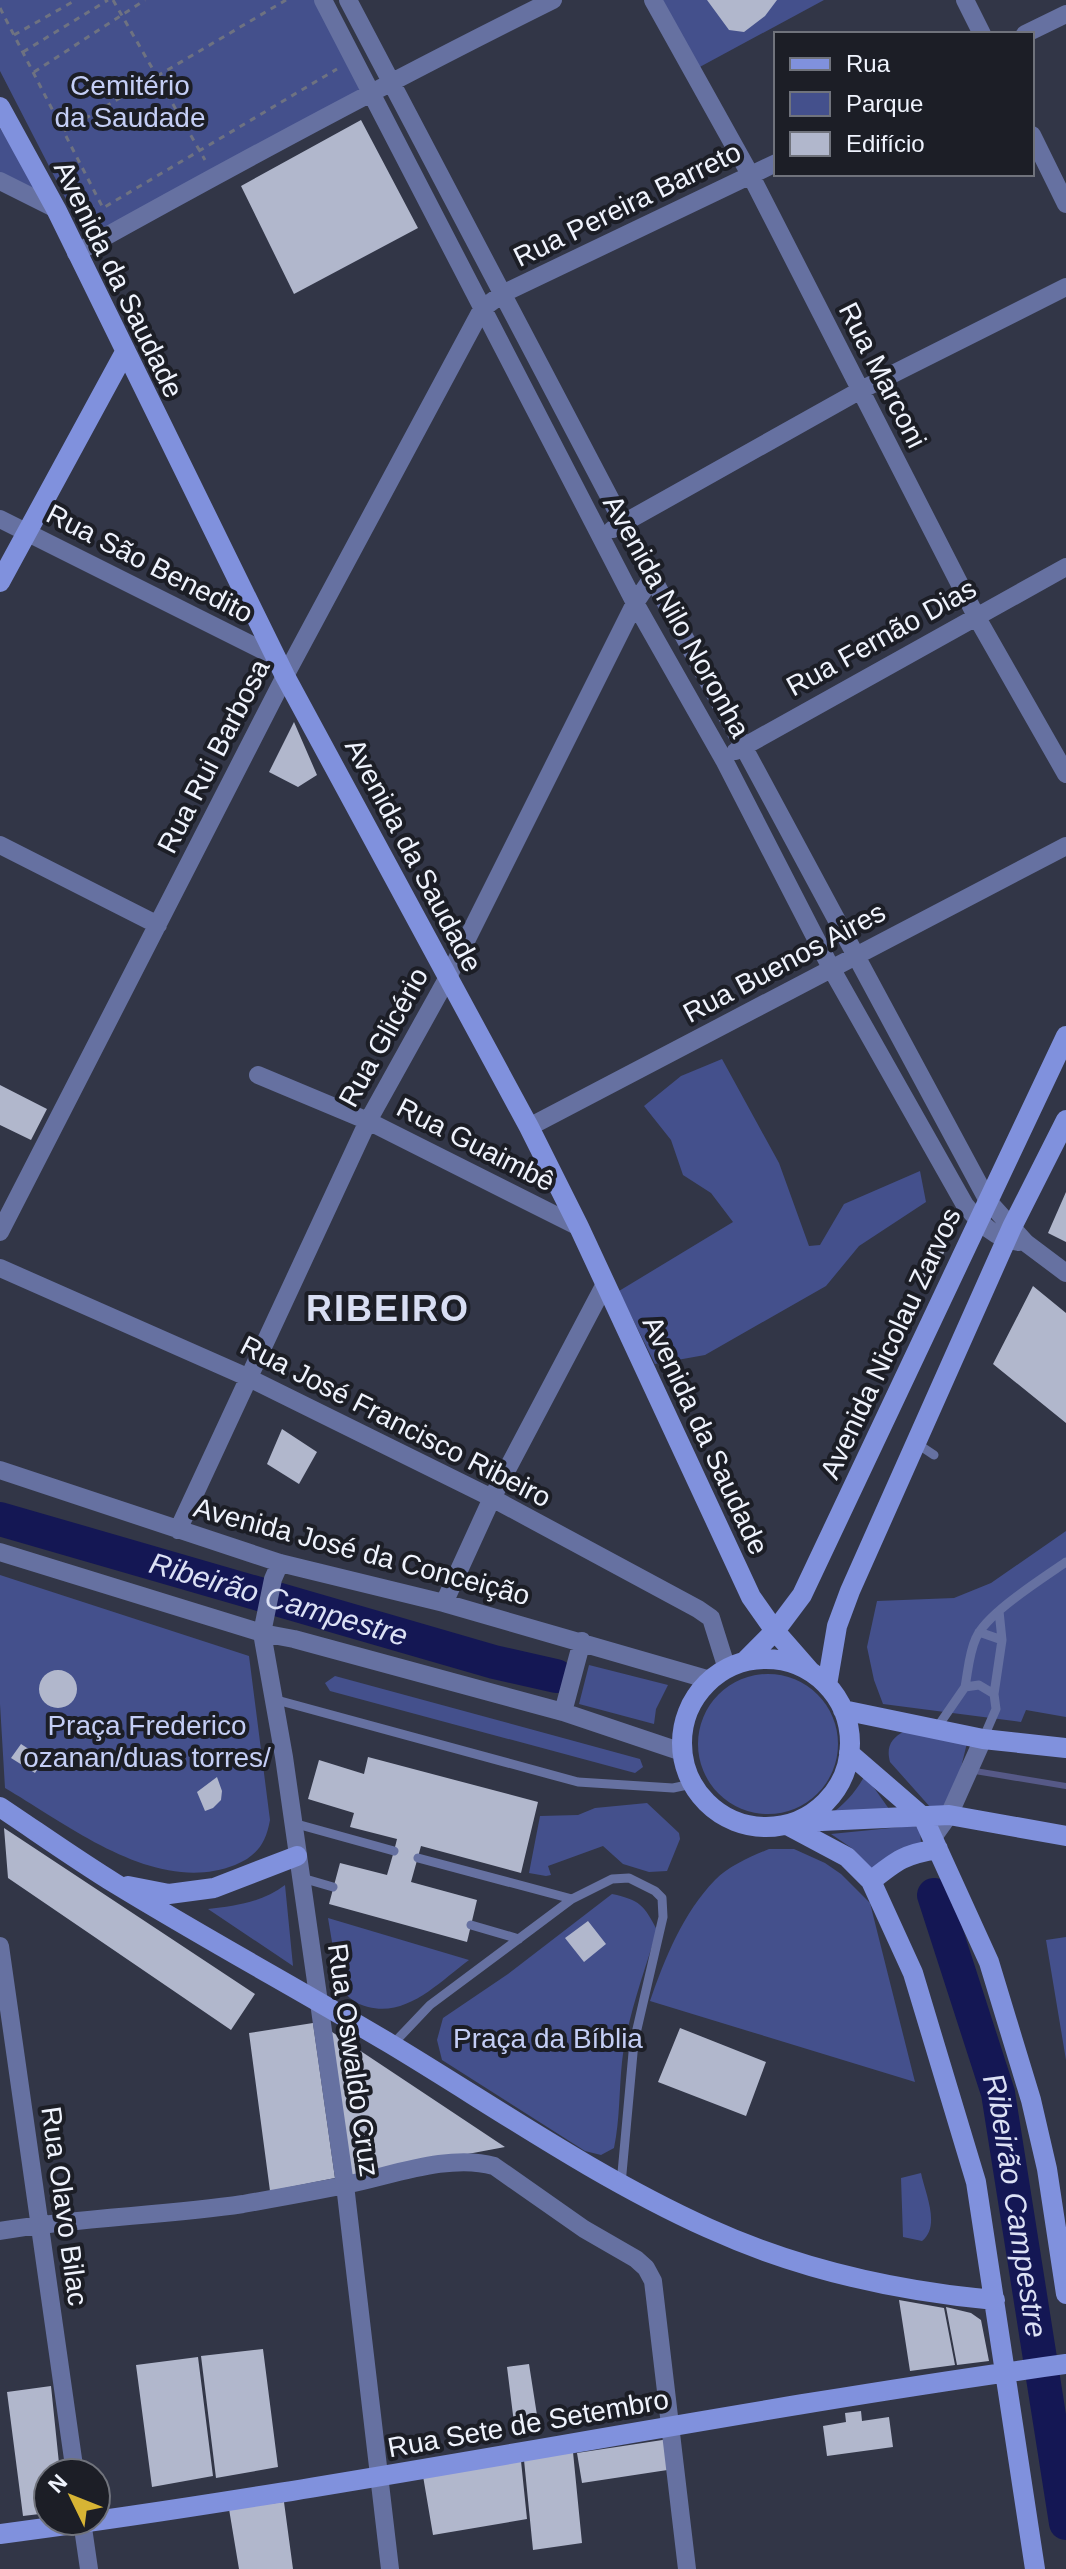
<svg xmlns="http://www.w3.org/2000/svg" width="1066" height="2569" font-family="Arial,sans-serif">
<rect width="100%" height="100%" fill="#323647"/>
<path fill="#44508c" d="M0,0H322L371,92L86,238L0,71Z
M661,0H824L696,69Z
M0,128L44,201L0,179Z
M722,1059L779,1163L809,1246L820,1245L844,1204L920,1171L926,1202L859,1246L826,1286L705,1355L655,1364L619,1291L733,1222L711,1193L683,1175L671,1140L644,1106L681,1076Z
M1066,1531V1717L1026,1710L1021,1722L883,1704L874,1680L867,1647L877,1601L954,1598L991,1583Z
M0,1575L249,1656L270,1820C266,1843 257,1856 235,1865C157,1896 70,1826 5,1788L0,1704Z
M589,1665L668,1685L656,1709L654,1724L579,1704Z
M698 1744a70 70 0 1 1 140 0a70 70 0 1 1-140 0Z
M335,1676L640,1759L643,1767L635,1773L330,1691L325,1683Z
M905,1731L968,1739L951,1808H931L890,1762C886,1747 891,1738 905,1731Z
M865,1775L889,1809L828,1816C844,1805 856,1792 865,1775Z
M647,1803L679,1833L680,1839L667,1871L649,1872L623,1864L603,1846L548,1866L551,1875L546,1876L529,1873L540,1816L578,1815L595,1808Z
M911,1826L920,1828L921,1844L873,1870L853,1849L831,1834Z
M769,1849H794L825,1863L841,1874L870,1903L915,2082L650,2001C665,1958 683,1913 715,1880C729,1866 750,1857 769,1849Z
M285,1885L293,1966L208,1909C235,1906 263,1902 285,1885Z
M612,1894C640,1900 644,1905 657,1930C644,1973 627,2018 622,2062C619,2091 620,2119 614,2148L601,2155L585,2151L442,2060L437,2040L443,2018L508,1974Z
M328,1918L469,1960C439,1982 408,2017 368,2007C355,2004 344,1995 339,1984Z
M1066,1937V2060L1046,1940Z
M921,2173C925,2193 941,2226 922,2241L903,2237L901,2178Z"/>
<g fill="none" stroke-linecap="round" stroke-linejoin="round">
<path stroke="#565987" stroke-width="6" d="M975,1771L1066,1786"/>
<g stroke="#141754" stroke-width="34">
<path id="s1" d="M0,1519L494,1662L556,1676"/>
<path id="s2" d="M934,1895L998,2093L1066,2523"/>
</g>
</g>
<path fill="#b1b7cc" d="M707,0H777L765,16L744,32L729,30Z
M361,120L418,228L294,294L241,186Z
M294,722L317,775L298,787L269,772Z
M0,1085L47,1109L31,1140L0,1125Z
M1066,1192V1242L1048,1233Z
M948,1242L931,1286L918,1269Z
M1033,1286L1066,1313V1423L993,1364Z
M282,1429L317,1452L299,1484L267,1464Z
M39 1689a19 19 0 1 1 38 0a19 19 0 1 1-38 0Z
M21,1744L44,1759L35,1773L11,1758Z
M368,1757L538,1802L521,1873L421,1846L411,1882L477,1900L467,1942L329,1904L340,1863L387,1875L394,1851L397,1839L350,1827L354,1813L308,1799L319,1760L364,1774Z
M217,1777L222,1791L221,1800L213,1808L205,1811L197,1792Z
M4,1828L255,1994L231,2030L8,1878Z
M588,1921L606,1944L584,1962L565,1938Z
M313,2023L335,2178L270,2191L249,2033Z
M680,2028L766,2062L746,2116L658,2082Z
M329,2030L505,2147L350,2176Z
M899,2300L944,2308L955,2365L910,2371Z
M946,2307L971,2313L981,2320L989,2361L957,2365Z
M263,2349L278,2467L216,2478L201,2356Z
M198,2357L213,2476L152,2487L136,2365Z
M529,2364L539,2428L515,2431L507,2367Z
M51,2386L60,2473H48V2513L23,2516L7,2392Z
M861,2411L862,2421L889,2417L893,2447L827,2456L823,2426L846,2422L845,2413Z
M669,2439L674,2469L582,2483L577,2453Z
M573,2452L582,2543L533,2550L524,2460Z
M521,2461L527,2519L433,2535L423,2476Z
M284,2502L293,2569H239L229,2509Z"/>
<g fill="none" stroke-linecap="round" stroke-linejoin="round">
<path stroke="#6e7281" stroke-width="3" stroke-dasharray="6 6" stroke-linecap="butt" d="M113,0L205,160
M0,8L103,208L337,69
M14,35L76,0
M23,52L108,0
M34,72L145,0
M64,131L286,0"/>
<path stroke="#6671a1" stroke-width="9" d="M916,1443L934,1455
M979,1632L1002,1640
M965,1687C968,1671 969,1653 976,1638C987,1613 1042,1579 1066,1562
M273,1699L578,1782L673,1788L692,1784
M936,1729L965,1687L979,1685L994,1694
M983,1739L996,1709L994,1694L1002,1640L999,1611
M293,1823L394,1851
M418,1858L572,1899
M302,1878L333,1887
M471,1925L519,1939
M392,2045L430,2005L572,1899L612,1879L629,1878L655,1891L662,1898L663,1917L634,2042L621,2184"/>
<path stroke="#6671a1" stroke-width="18" d="M323,0L635,603L724,760L831,968L965,1205C979,1222 996,1240 1019,1242
M348,0L624,525L988,1201L1026,1243L1066,1273
M653,0L751,176L976,616L1066,774
M965,0L982,34
M1025,34L1066,14
M1032,135L1066,204
M0,181L56,209
M76,253C234,165 392,80 553,0
M0,519L276,657
M613,529L859,391L1066,287
M736,751L1066,567
M0,845L158,925
M258,1075L368,1121L579,1227
M529,1127L1066,846
M0,1232L285,676L482,309L502,294L776,163
M0,1268L247,1377L492,1498L698,1609L711,1618L727,1669
M0,1470L280,1563L444,1603L710,1680
M178,1530L368,1121L448,977L635,603L652,578
M0,1552L262,1633L294,1639L563,1712L682,1752
M280,1563L273,1579L262,1633L284,1757L345,2185L390,2569
M444,1603L492,1498L605,1284
M563,1712L582,1641
M934,1836L949,1815L983,1739
M0,1946L75,2473
M0,2231C80,2217 162,2216 243,2204C277,2198 311,2192 345,2185C391,2176 449,2153 494,2166L584,2229L636,2259L646,2268L653,2281L687,2569
M82,2521L89,2569"/>
<path stroke="#8091dd" stroke-width="20" d="M0,107L56,209L285,676L529,1127L579,1227L751,1597L775,1631L810,1671
M0,582L125,352
M682 1743a84 84 0 1 1 168 0a84 84 0 1 1-168 0Z
M745,1661L775,1631L802,1595L1066,1036
M827,1685L837,1626L850,1591L1012,1227L1066,1120
M843,1710L983,1739L1066,1748
M849,1753L923,1817L989,1962L1031,2100L1047,2169L1066,2294
M0,1807C39,1833 77,1860 116,1884C206,1939 298,1989 389,2043C494,2106 595,2177 708,2228C798,2269 896,2291 995,2300
M800,1822L949,1815L1066,1836
M787,1825L847,1857L871,1881L913,1973L976,2182L1035,2569
M871,1881C897,1860 905,1854 938,1849
M128,1886L169,1894L214,1888L297,1856
M0,2534C357,2488 709,2413 1066,2364"/>
</g>
<g text-anchor="middle" stroke-width="8" stroke-linejoin="round" paint-order="stroke">
<g font-size="28" fill="#c4cef5" stroke="#1c1e26">
<text x="130" y="95">Cemitério<tspan x="130" dy="32">da Saudade</tspan></text>
<text x="147" y="1735">Praça Frederico<tspan x="147" dy="32">ozanan/duas torres/</tspan></text>
<text x="548" y="2048">Praça da Bíblia</text>
</g>
<g font-size="28" fill="#eff3fd" stroke="#1c1e26">
<text transform="translate(627 204) rotate(-26)" y="10">Rua Pereira Barreto</text>
<text transform="translate(119 279) rotate(64)" y="10">Avenida da Saudade</text>
<text transform="translate(883 375) rotate(63)" y="10">Rua Marconi</text>
<text transform="translate(150 563) rotate(27)" y="10">Rua São Benedito</text>
<text transform="translate(677 616) rotate(61)" y="10">Avenida Nilo Noronha</text>
<text transform="translate(881 637) rotate(-29)" y="10">Rua Fernão Dias</text>
<text transform="translate(213 756) rotate(-63)" y="10">Rua Rui Barbosa</text>
<text transform="translate(414 855) rotate(62)" y="10">Avenida da Saudade</text>
<text transform="translate(784 962) rotate(-28)" y="10">Rua Buenos Aires</text>
<text transform="translate(383 1037) rotate(-61)" y="10">Rua Glicério</text>
<text transform="translate(476 1144) rotate(27)" y="10">Rua Guaimbê</text>
<text transform="translate(890 1343) rotate(-65)" y="10">Avenida Nicolau Zarvos</text>
<text transform="translate(396 1421) rotate(27)" y="10">Rua José Francisco Ribeiro</text>
<text transform="translate(706 1435) rotate(65)" y="10">Avenida da Saudade</text>
<text transform="translate(362 1551) rotate(15)" y="10">Avenida José da Conceição</text>
<text transform="translate(354 2060) rotate(82)" y="10">Rua Oswaldo Cruz</text>
<text transform="translate(65 2206) rotate(82)" y="10">Rua Olavo Bilac</text>
<text transform="translate(528 2423) rotate(-10)" y="10">Rua Sete de Setembro</text>
</g>
<g font-size="30" font-style="italic" fill="#dce1f5" stroke="#1c1e26">
<text dy="10" stroke="none"><textPath href="#s1" startOffset="290">Ribeirão Campestre</textPath></text>
<text dy="10" stroke="none"><textPath href="#s2" startOffset="322">Ribeirão Campestre</textPath></text>
</g>
<g font-size="36" font-weight="bold" letter-spacing="2" fill="#d8def3" stroke="#1c1e26">
<text x="388" y="1321">RIBEIRO</text>
</g>
</g>
<rect x="774" y="32" width="260" height="144" fill="#1c1e26" stroke="#70737c" stroke-width="2"/>
<rect x="790" y="58" width="40" height="12" fill="#8091dd" stroke="#70737c" stroke-width="2"/>
<text x="846" y="72" font-size="24" fill="#eff3fd">Rua</text>
<rect x="790" y="92" width="40" height="24" fill="#44508c" stroke="#70737c" stroke-width="2"/>
<text x="846" y="112" font-size="24" fill="#eff3fd">Parque</text>
<rect x="790" y="132" width="40" height="24" fill="#b1b7cc" stroke="#70737c" stroke-width="2"/>
<text x="846" y="152" font-size="24" fill="#eff3fd">Edifício</text>
<g transform="translate(72 2497) rotate(313)"><circle r="38" fill="#1c1e26" stroke="#70737c" stroke-width="2"/>
<path d="M0-6L14 30L0 20L-14 30Z" fill="#d7b434"/>
<text y="-12" font-size="22" font-weight="bold" text-anchor="middle" fill="#eff3fd">N</text>
</g>
</svg>
